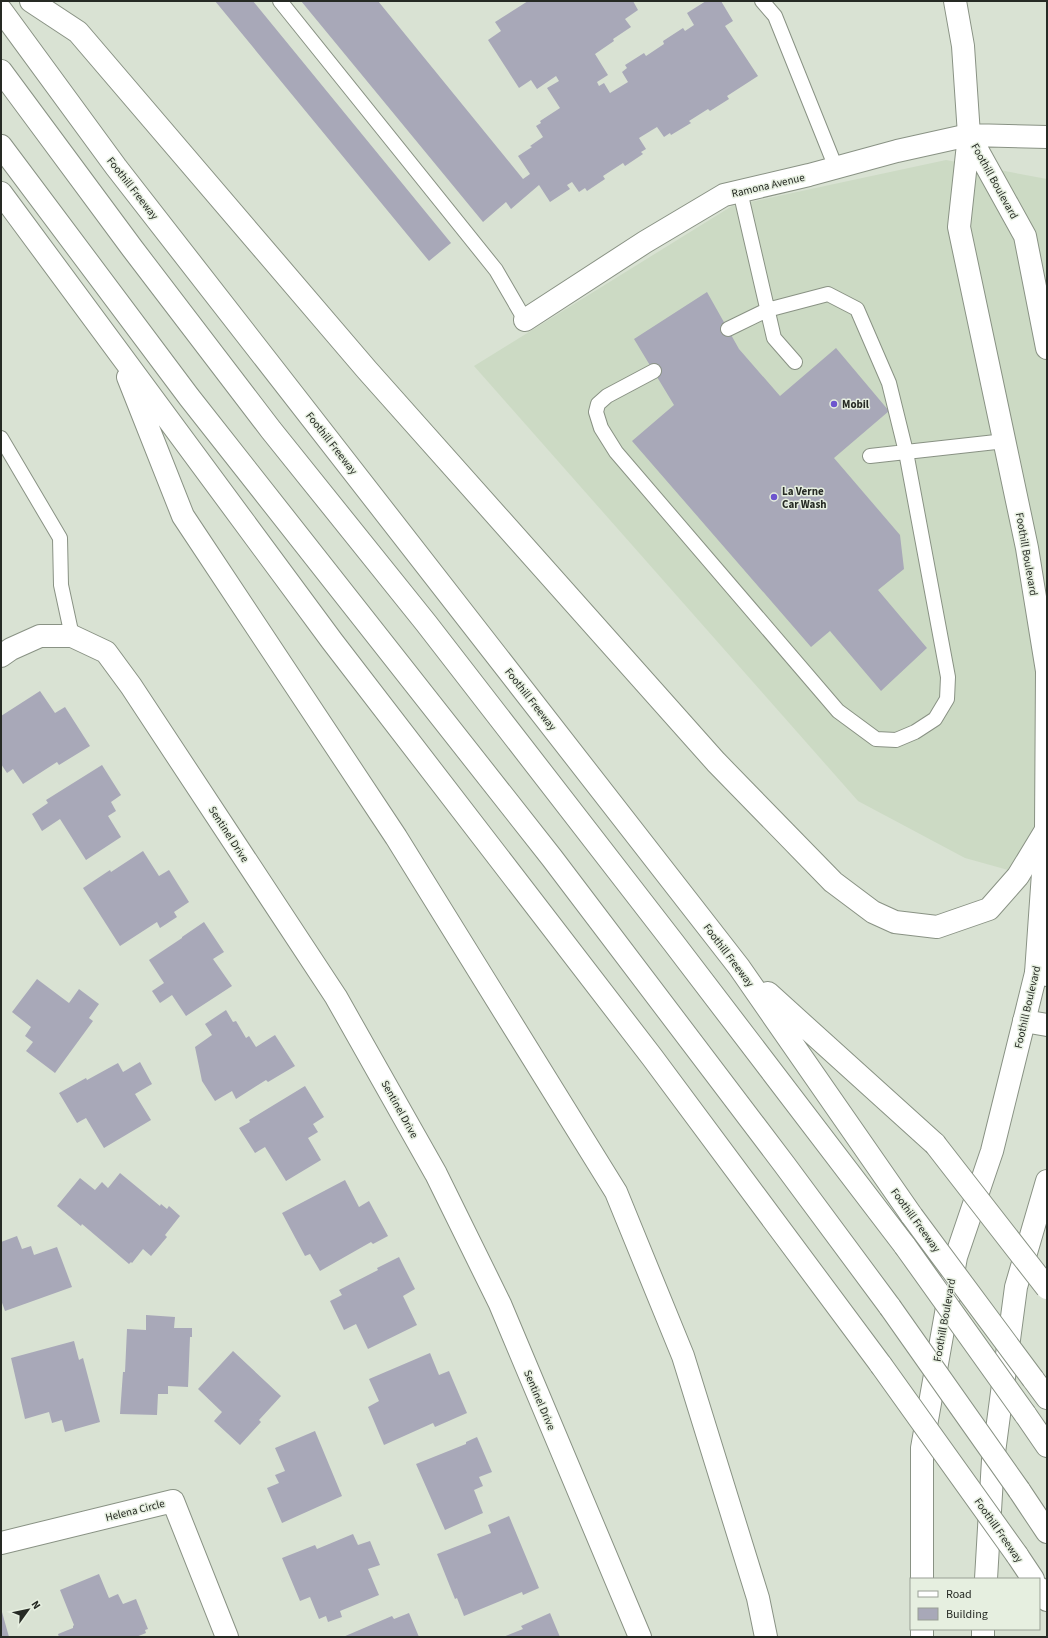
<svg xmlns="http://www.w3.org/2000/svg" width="1048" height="1638" font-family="'Source Sans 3',sans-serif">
<rect width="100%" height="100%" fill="#d9e2d3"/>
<path fill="#ccdac4" d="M946,160L1047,179V881L965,858L858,801L474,366L732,206Z"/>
<path fill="#a8a8b8" d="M215,1H253L451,243L429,261Z
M301,1H378L523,179L530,174L518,156L532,147L530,146L543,137L536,126L541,123L540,121L560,108L547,88L559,81L556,76L537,89L531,80L519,88L488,40L501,31L495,22L528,1H633L638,10L625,19L631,27L613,39L614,41L595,54L608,75L597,82L599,86L604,83L610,93L628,82L622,72L627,68L625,65L644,53L646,56L664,44L663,41L683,28L685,31L694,25L687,13L706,1H721L733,21L725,26L758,76L727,96L729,99L710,111L708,109L689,121L691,123L671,135L670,133L664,137L657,127L639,138L646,149L641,152L643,154L625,166L623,163L603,176L605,179L587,191L585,188L579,192L572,182L567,185L570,189L550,202L539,185L511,209L506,202L483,222Z
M707,292L739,349L780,396L836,348L889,411L834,458L900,535L904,569L878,590L927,648L881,691L830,631L811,647L632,441L674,405L634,339Z
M40,691L55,713L65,707L90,746L59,765L57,762L23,784L13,769L7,773L1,764V716Z
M102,765L121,795L111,802L116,811L108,816L121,837L86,860L60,819L42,831L32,814L48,803L46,800Z
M143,851L159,876L169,870L189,902L174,912L177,917L160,928L157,922L120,946L83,888L110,870L111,872Z
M204,922L224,952L213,959L232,986L186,1016L172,995L160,1003L152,991L164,983L149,960L182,938V937Z
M37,979L69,1003L79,989L99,1004L89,1018L93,1021L55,1073L26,1051L33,1042L25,1036L31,1027L12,1012Z
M226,1010L233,1022L236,1021L246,1038L249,1036L256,1047L275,1035L295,1066L268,1082L266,1080L236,1099L232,1091L215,1101L202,1081L195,1047L212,1035L205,1024Z
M140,1062L152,1084L135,1094L151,1120L104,1148L86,1118L77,1123L59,1093L86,1078L87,1080L118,1063L123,1072Z
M305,1086L324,1117L313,1124L318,1132L308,1138L321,1160L286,1181L265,1147L255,1153L239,1128L250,1122L249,1120Z
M120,1173L160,1206L161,1204L167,1209L169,1206L180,1216L165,1235L167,1237L151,1256L143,1249L132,1263L131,1262L129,1264L82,1224L81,1226L57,1206L80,1178L95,1190L102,1182L108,1188Z
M345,1180L359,1207L369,1201L388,1236L373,1244L371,1242L320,1271L310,1254L305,1256L282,1213Z
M17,1236L22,1249L31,1246L34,1255L57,1247L72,1287L5,1311L1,1300V1242Z
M399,1257L415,1289L403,1296L417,1325L368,1349L356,1324L344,1330L330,1301L342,1295L339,1290L378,1270L377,1268Z
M146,1315L175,1317L174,1328H192V1337H190L188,1387L168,1386V1394H158L157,1415L120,1414L123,1372H125L127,1329L146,1330Z
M74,1341L79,1360L83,1358L100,1422L65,1432L62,1420L52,1423L49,1412L25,1419L11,1358Z
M233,1351L281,1396L259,1420L261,1422L240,1445L214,1421L222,1412L198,1389Z
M430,1353L439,1375L449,1371L467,1413L435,1427L433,1423L384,1445L368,1407L379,1401L369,1379Z
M315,1431L342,1496L282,1523L267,1488L279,1483L275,1475L285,1471L275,1448Z
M477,1437L492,1472L479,1477L483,1486L474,1490L483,1513L445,1530L416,1464L466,1444V1442Z
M509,1516L539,1588L523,1595L522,1592L464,1616L457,1598L455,1599L437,1554L491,1533L488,1525Z
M353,1534L358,1545L370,1541L380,1565L368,1569L379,1595L340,1611L342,1617L328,1622L326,1616L319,1619L310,1597L300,1601L282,1558L315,1545L317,1549Z
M99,1574L109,1598L118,1594L123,1604L136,1599L148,1629L145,1630L146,1633L136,1637H59L58,1634L73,1628V1626L74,1625L60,1590Z
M2,1612L9,1637H1V1613Z
M409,1613L419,1637H343L392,1616L394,1619Z
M550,1613L560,1637H503L523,1629L521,1626Z"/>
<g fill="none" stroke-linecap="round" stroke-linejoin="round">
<defs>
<path id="lane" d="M280,1L496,270L525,320
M762,1L775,16L836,168
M740,191L774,338L795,362
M654,371L607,396L598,404L596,412L601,428L616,452L838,711L876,739L896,740L915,732L935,719L947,699L948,677L906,452L889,383L857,309L828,294L767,310L728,329
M1,438L60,538L61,585L72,636
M870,456L1005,441"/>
<path id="street" d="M525,320L645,242L724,195L809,175L897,151L969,135
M1,656L11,649L40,636H72L106,652L131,686L336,997L436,1174L500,1304L640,1637
M1,1543L173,1501L227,1637"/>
<path id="primary" d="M969,135L1025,236L1047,348
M969,135L1047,137
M922,1579V1448L956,1257L992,1151L1036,973L1046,830L1047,671L1027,548L959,227L969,135L963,46L955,1
M986,1579L993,1460L1016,1287L1047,1181
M922,1629V1637
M983,1637V1629"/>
<path id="highway" d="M31,1L78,32L367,370L716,762L833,882L873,912L895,922L937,927L989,909L1018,876L1046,830
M1,10L116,167L739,967L912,1216
M1,71L132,248L271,430L426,623L673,942L905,1246
M1,146L189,397L552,858L784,1164L890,1307
M1,193L332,641L652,1057L881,1365
M128,377L183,516L396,837L616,1192L683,1356L758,1598L766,1637
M1036,973L1047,975
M768,993L935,1144
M1024,1021L1047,1025
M1033,1379L1047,1398
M1025,1414L1047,1446
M1019,1490L1047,1532
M1017,1555L1033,1579
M1039,1588L1047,1600"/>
</defs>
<use href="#lane" stroke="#899284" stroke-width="16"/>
<use href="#street" stroke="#899284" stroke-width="24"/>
<use href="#primary" stroke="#899284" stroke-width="24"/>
<use href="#highway" stroke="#899284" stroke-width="24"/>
<use href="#lane" stroke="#fff" stroke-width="14"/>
<use href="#street" stroke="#fff" stroke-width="22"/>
<use href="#primary" stroke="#fff" stroke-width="22"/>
<use href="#highway" stroke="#fff" stroke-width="22"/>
<defs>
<path id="highway-bridge" d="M935,1144L1047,1288
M912,1216L1033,1379
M905,1246L1025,1414
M890,1307L1019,1490
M881,1365L1017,1555"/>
</defs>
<use href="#highway-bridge" stroke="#899284" stroke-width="24" stroke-linecap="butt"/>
<use href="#highway-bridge" stroke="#fff" stroke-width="22"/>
</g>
<g fill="#6d55ce" stroke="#e6efe0" stroke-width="1.5">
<circle cx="834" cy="404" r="4"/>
<circle cx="774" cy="497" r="4"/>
</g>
<g text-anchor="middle" stroke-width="3" stroke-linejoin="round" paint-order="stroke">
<g font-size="11" fill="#262a24" stroke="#e6efe0">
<text transform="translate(995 181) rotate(61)" y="4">Foothill Boulevard</text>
<text transform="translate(768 185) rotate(-13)" y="4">Ramona Avenue</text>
<text transform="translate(133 188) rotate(52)" y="4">Foothill Freeway</text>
<text transform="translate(332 443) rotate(52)" y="4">Foothill Freeway</text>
<text transform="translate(1027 554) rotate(80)" y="4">Foothill Boulevard</text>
<text transform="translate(531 699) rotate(52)" y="4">Foothill Freeway</text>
<text transform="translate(229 834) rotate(57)" y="4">Sentinel Drive</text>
<text transform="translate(729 955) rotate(53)" y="4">Foothill Freeway</text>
<text transform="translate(1027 1007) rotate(-77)" y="4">Foothill Boulevard</text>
<text transform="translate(400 1109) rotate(61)" y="4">Sentinel Drive</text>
<text transform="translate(916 1220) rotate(54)" y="4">Foothill Freeway</text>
<text transform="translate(944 1320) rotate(-80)" y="4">Foothill Boulevard</text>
<text transform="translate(540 1400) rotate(67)" y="4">Sentinel Drive</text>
<text transform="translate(135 1510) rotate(-14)" y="4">Helena Circle</text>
<text transform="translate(999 1530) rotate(55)" y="4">Foothill Freeway</text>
</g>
<g font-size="11" font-weight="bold" fill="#262a24" stroke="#e6efe0" text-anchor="start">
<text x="842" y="408">Mobil</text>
<text x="782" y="495">La Verne<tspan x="782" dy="13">Car Wash</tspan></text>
</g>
</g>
<rect width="1048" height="1638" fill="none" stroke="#262a24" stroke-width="4"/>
<rect x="910" y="1578" width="130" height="52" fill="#e6efe0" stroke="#99a095"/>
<rect x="918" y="1591" width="20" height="6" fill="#ffffff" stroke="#99a095"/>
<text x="946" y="1598" font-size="12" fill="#262a24">Road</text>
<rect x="918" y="1608" width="20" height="12" fill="#a8a8b8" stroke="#99a095"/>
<text x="946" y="1618" font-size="12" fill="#262a24">Building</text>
<g transform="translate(28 1610) rotate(57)" stroke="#e6efe0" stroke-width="3" paint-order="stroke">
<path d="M0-3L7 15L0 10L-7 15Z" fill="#262a24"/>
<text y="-6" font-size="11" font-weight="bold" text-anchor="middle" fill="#262a24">N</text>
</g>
</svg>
